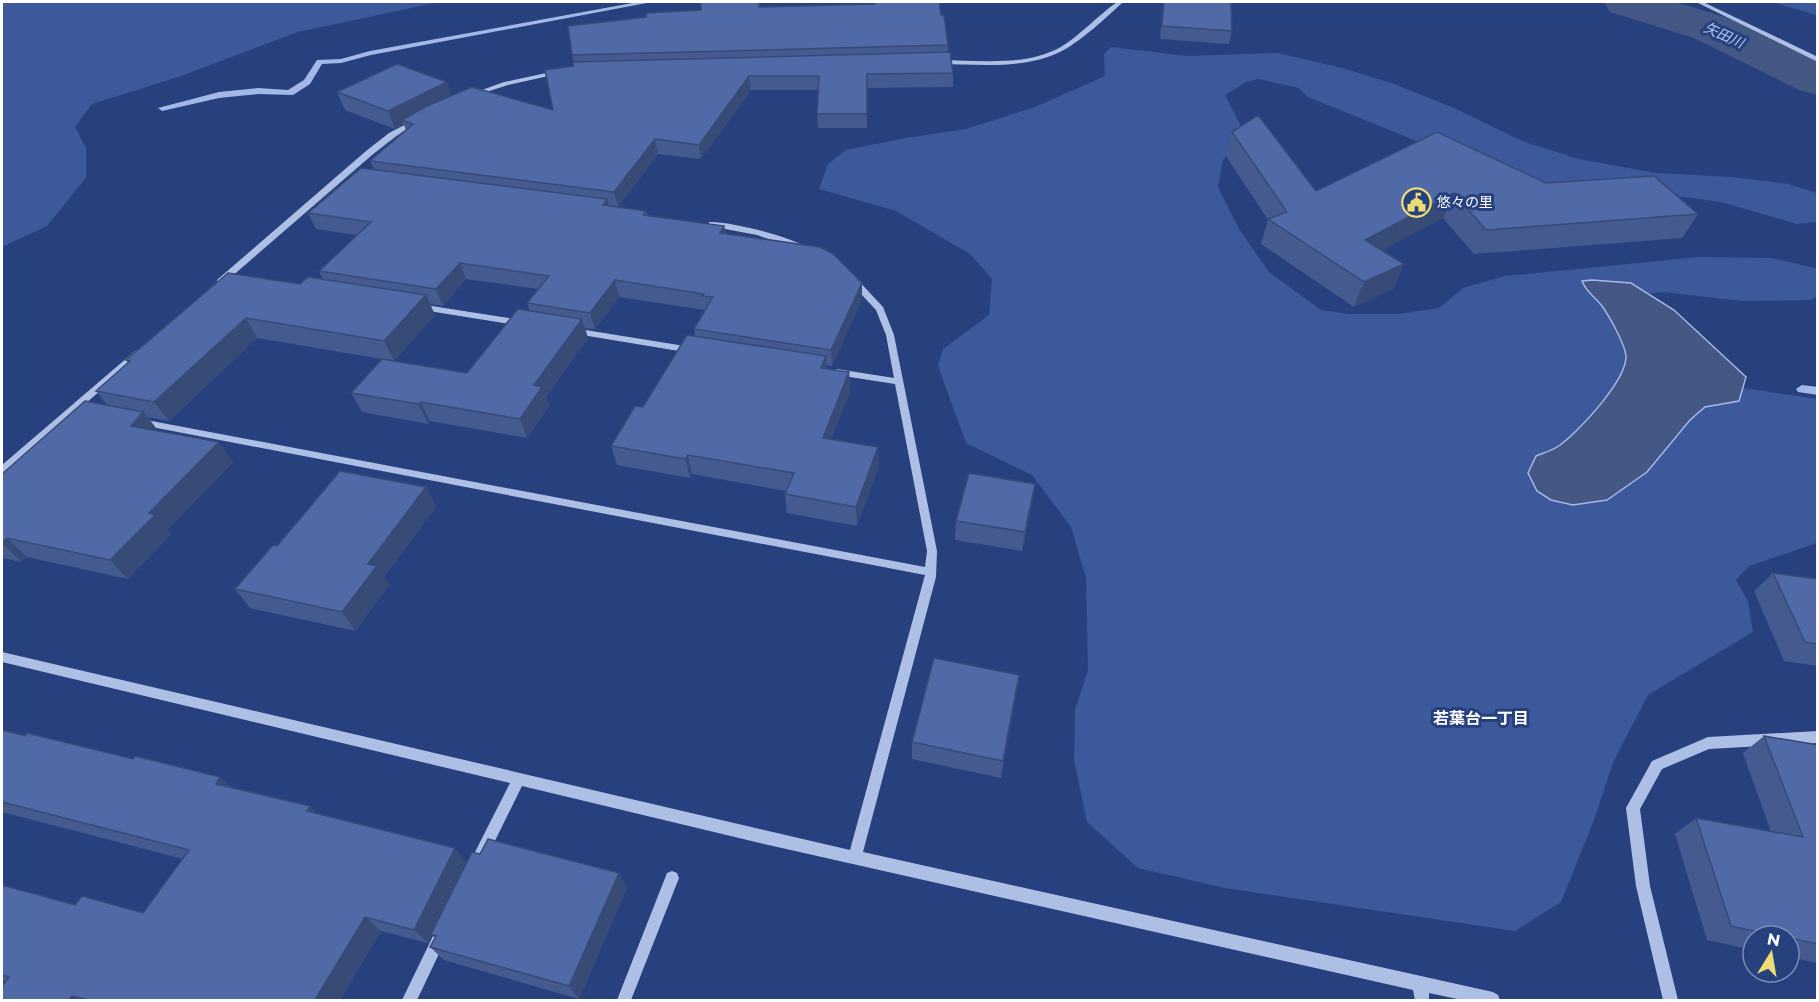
<svg xmlns="http://www.w3.org/2000/svg" width="1819" height="1002" font-family="Montserrat,'Noto Sans JP',sans-serif">
<rect width="100%" height="100%" fill="#27417f"/>
<path fill="#3c599c" d="M2,2H439L298,32L181,76L92,104L75,127L86,148V178L47,226L2,247Z
M1771,2H1817V15Z
M1111,47L1187,56L1278,53L1346,69L1394,84L1454,108L1522,141L1579,159L1656,173L1732,177L1788,184L1817,193V222L1797,224L1721,202L1661,194L1534,183L1436,149L1308,97L1299,88L1258,79L1246,82L1225,95L1242,128L1241,142L1223,160L1218,187L1239,229L1269,272L1321,310L1349,314H1398L1439,308L1463,288L1505,276L1699,257L1771,258L1815,268L1817,271V296L1811,300L1742,301L1663,292L1624,296L1703,382L1817,399V543L1749,566L1736,580L1748,601L1753,632L1648,695L1614,760L1594,820L1561,902L1515,931L1225,888L1138,868L1087,822L1074,760L1075,710L1088,670L1086,578L1071,527L1032,475L966,443L938,366L943,349L989,315L992,279L970,254L896,211L819,189L828,164L846,150L906,138L966,129L1035,107L1105,76L1104,54Z"/>
<path fill="#455785" stroke="#a3b8e6" stroke-width="1.5" d="M1592,280L1631,283L1674,310L1746,377L1739,401L1705,407L1690,420L1647,472L1607,500L1573,505L1551,500L1537,491L1528,473L1536,456C1543,453 1551,451 1557,447C1577,434 1627,380 1626,356C1625,344 1609,316 1602,306C1595,297 1586,292 1582,281Z"/>
<g fill="none" stroke-linecap="round" stroke-linejoin="round">
<path fill="#a3b8e6" fill-rule="evenodd" d="M638,2H652L371,55L341,63L322,64L310,84L293,95L258,94L219,98L162,111L158,108L219,92L258,88L288,90L304,80L317,60L341,59L370,51Z
M1802,385L1818,387V395L1798,392L1796,389Z"/>
<path fill="#455785" fill-rule="evenodd" d="M1604,2H1675L1728,18L1818,59V95L1799,90L1694,38L1610,12Z"/>
<path fill="#aebfe5" fill-rule="evenodd" d="M1117,2H1123C1107,17 1081,41 1062,51C1025,70 979,64 939,64L936,62L939,60C977,60 1023,67 1059,48C1080,36 1097,16 1117,2Z
M1696,2H1703L1818,57V62Z
M560,70L563,72L562,73L508,85L471,97L468,95L504,82Z
M414,120L419,121L395,137L372,155L223,284H217V280L366,151L389,133Z
M709,222C729,221 792,237 808,248L807,250H801L757,235L709,226Z
M852,276L855,277L883,307L894,335L937,551L936,577L863,852L1493,992L1498,995L1500,1000H1462L1429,993V1000H1415L1413,990L764,844L522,786L487,857L482,859L477,857L475,852L510,783L2,662V652L850,850L925,575L141,425L136,422L141,419L925,567L927,551L895,384L837,375L832,372L837,369L894,378L886,335L876,310L849,281V277Z
M419,304L522,320L526,323L522,326L416,309V305Z
M573,328L691,347L696,350L691,353L570,333L569,331Z
M138,350L141,351L143,353L141,355L6,473L2,474V465L135,351Z
M1818,731V743L1709,749L1662,769L1640,809L1650,886L1678,1000H1663L1636,886L1626,808L1652,761L1708,737Z
M672,871L677,873L679,878L631,1000H617L667,873Z
M439,932L444,934L446,939L417,1000H402L434,934Z"/>
</g>
<path fill="#455b90" d="M759,2L760,7L941,15L948,45V52L953,73V87L867,88V128H818L817,114L818,90H751L701,159L658,154L618,207L646,211L647,215L724,226L726,233L862,283V299L832,366L827,365V369L849,372L850,392L831,439L878,447L879,466L857,526L787,513L785,494L786,491L692,474L690,478L617,465L611,446L643,407L695,336L694,329L705,310L619,297L595,329L585,328L588,338L546,397L549,406L527,438L430,421L428,424L362,412L351,393L467,373L530,311L527,303L538,289L466,279L443,306L430,304L435,315L394,361L257,338L169,421L148,417L158,431L233,462L167,530L171,534L128,579L27,557L21,562L2,558V474L107,405L96,391L128,363L126,360L300,284L323,280L319,271L357,235L316,229L308,213L374,169L370,161L406,130L404,125L395,129L345,110L337,92L452,96L553,110L573,66L574,62L572,55L646,17Z
M1163,2H1231L1232,31L1229,44L1160,39Z
M1232,132L1316,191L1546,183L1698,214L1682,238L1474,254L1443,218L1382,250L1404,264L1393,289L1354,307L1261,244L1268,220L1226,156Z
M1035,484L1032,503L1022,551L955,540L956,521Z
M426,487L436,507L384,577L389,585L355,631L250,608L235,589Z
M1773,573L1818,579V666L1784,661L1754,591Z
M1019,675L1001,778L912,759V742Z
M2,730L25,736L133,759L220,777L232,788L310,806L316,813L467,863L480,854L619,873L627,888L579,999L444,960L430,947L435,938L432,935L428,943L381,931L340,1000H2L6,981L2,980V885L75,905L143,913L183,859L2,812Z
M1764,736L1818,745V963L1789,957V936H1753V950L1707,940L1675,834L1696,818L1771,832L1743,753Z"/>
<path fill="#384a76" d="M749,76L751,90L701,159L699,145Z
M447,82L453,100L402,120L404,125L395,129L388,111Z
M655,139L658,154L618,207L614,192Z
M1454,193L1443,218L1355,265L1365,240Z
M607,199L611,215L603,205Z
M724,226L727,241L720,233Z
M460,263L466,279L443,306L436,289Z
M1404,264L1393,289L1354,307L1364,282Z
M615,280L619,297L595,329L590,313Z
M862,283V299L832,366L831,350Z
M426,295L435,315L394,361L384,341Z
M246,318L257,338L169,421L154,402Z
M582,319L588,338L546,397L549,406L527,438L520,419L534,385Z
M826,356L828,376L821,368Z
M849,372L850,392L824,457L823,438Z
M421,402L430,421L428,424L418,404Z
M143,412L158,431L131,426Z
M219,442L233,462L167,530L171,534L128,579L110,560L149,513Z
M878,447L879,466L857,526L856,507Z
M688,455L692,474L690,478L685,459Z
M1035,484L1032,503L1022,551L1025,532Z
M426,487L436,507L384,577L389,585L355,631L342,612L368,564Z
M7,538L27,557L21,562L2,543Z
M1019,675L1017,693L1001,778L1003,761Z
M220,777L238,793L216,784Z
M310,806L325,822L307,811Z
M455,848L467,863L428,943L414,930Z
M619,873L627,888L579,999L569,986Z
M365,917L381,931L340,1000H315Z
M72,996L82,1000H69Z"/>
<path fill="#506aa8" stroke="#384a76" stroke-width="1.5" d="M701,2H759V7L875,4V2H939L941,15H944L948,45L572,55L568,26L646,17L647,13L701,10Z
M1164,2H1231L1232,31L1162,26Z
M950,52L953,73L867,74V114H817L819,76H749L699,145L655,139L614,192L370,161L413,124L402,120L427,106L472,87L553,110L545,70L573,66V62Z
M397,64L447,82L388,111L337,92Z
M1258,115L1316,191L1437,132L1546,183L1654,176L1698,214L1486,230L1454,193L1365,240L1404,264L1364,282L1268,219L1287,212L1232,132Z
M361,168L607,199L603,205L646,211L643,215L724,226L720,233L820,247L833,254L862,283L831,350L694,329L713,297L702,296L704,294L615,280L590,313L527,303L549,276L460,263L436,289L319,271L371,222L308,213Z
M228,273L300,284L308,277L426,295L384,341L246,318L154,402L96,391L130,361L126,360Z
M518,309L582,319L534,385L542,387L520,419L421,402L418,404L351,393L382,359L467,373Z
M687,335L826,356L821,368L849,372L823,438L878,447L856,507L785,494L794,473L688,455L685,459L611,446L635,406L643,407Z
M85,401L143,412L131,426L219,442L149,513L155,515L110,560L7,538L2,543V474Z
M340,471L426,487L368,564L377,566L342,612L235,589L273,545L277,546Z
M969,473L1035,484L1025,532L956,521Z
M1773,573L1818,579V644L1805,642Z
M934,658L1019,675L1003,761L912,742Z
M2,730L25,736L27,733L133,759L135,756L220,777L216,784L310,806L307,811L455,848L414,930L365,917L315,1000H89L72,996L69,1000H2V986L9,977L2,975V885L75,905L82,896L143,913L189,850L2,802Z
M1764,736L1818,745V944L1789,938V936H1778L1731,926L1696,818L1803,837Z
M488,839L619,873L569,986L430,947L436,936L431,934L472,852L480,854Z"/>
<defs>
<symbol id="civic-ring" viewBox="-11 -11 22 22"><circle r="9.5" fill="#27417f" stroke="#eddc74" stroke-width="1.5"/><path d="M-.6-6.5H3V-4.5H.6V-3L4-1V1h2V6H-6V1h2V-1L-.6-3ZM-1.2 2.5V6h2.4V2.5Z" fill="#eddc74"/></symbol>
</defs>
<g fill-rule="evenodd">
<use href="#civic-ring" x="1400" y="186" width="33" height="33"/>
</g>
<g text-anchor="middle" stroke-width="6" stroke-linejoin="round" paint-order="stroke">
<g font-size="14" font-style="italic" fill="#b9c9ed" stroke="#27417f">
<text transform="translate(1724 35) rotate(24)" y="5">矢田川</text>
</g>
<g font-size="14" fill="#fff" stroke="#27417f" text-anchor="start">
<text x="1437" y="207">悠々の里</text>
</g>
<g font-size="16" font-weight="bold" fill="#fff" stroke="#27417f">
<text x="1481" y="724">若葉台一丁目</text>
</g>
</g>
<rect width="1819" height="1002" fill="none" stroke="#ffffff" stroke-width="6"/>
<g transform="translate(1771 954) rotate(11)"><circle r="28" fill="#27417f" stroke="#7d8db2" stroke-width="1.5"/>
<path d="M0-4.5L10 22L0 15L-10 22Z" fill="#eddc74"/>
<text y="-9" font-size="16" font-weight="bold" text-anchor="middle" fill="#ffffff">N</text>
</g>
</svg>
